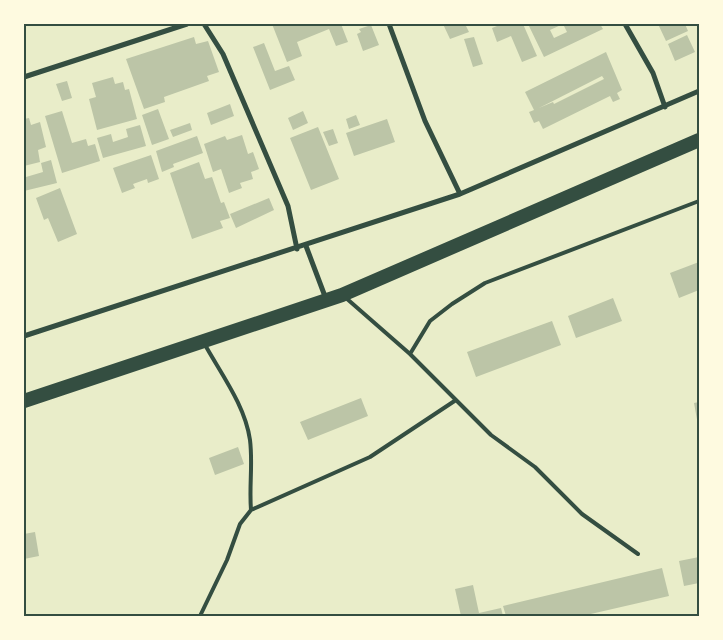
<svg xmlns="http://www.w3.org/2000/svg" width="723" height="640" font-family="Arial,sans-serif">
<rect width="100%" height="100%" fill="#e9edc9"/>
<path fill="#bcc5a7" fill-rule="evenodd" d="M272,24H341L348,42L336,46L329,29L297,42L302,56L287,62Z
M443,24H465L469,32L450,39Z
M502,24H523L537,56L522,62L511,36L497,42L492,28Z
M528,24H600L603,29L544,57ZM563,24L567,32L554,38L550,30Z
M658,24H685L688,31L666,41Z
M371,25L379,45L363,51L357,34L361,32L359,29Z
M687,35L695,52L675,61L668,44Z
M194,37L196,44L208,41L219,72L207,76L209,81L164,97L165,102L144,109L126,59Z
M474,37L483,64L473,67L464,39Z
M264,43L275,71L289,66L295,80L270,90L253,47Z
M606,52L622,90L617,93L620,99L613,102L610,96L543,129L539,121L534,123L529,112L534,110L525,92ZM602,76L604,79L554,104L553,102L539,108Z
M113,77L115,84L123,82L125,90L129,89L137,119L97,130L89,99L96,97L92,83Z
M67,81L72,98L62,101L56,84Z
M230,104L234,116L211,125L207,113Z
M158,109L169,139L152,145L142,115Z
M62,111L72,143L86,139L88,146L95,144L100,161L62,173L45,116Z
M303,111L308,123L293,130L288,118Z
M356,115L360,125L349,129L346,119Z
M29,118L31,125L40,122L46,147L38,150L40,162L24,166V119Z
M387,119L395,142L354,156L346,133Z
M190,123L192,130L173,137L170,130Z
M140,125L146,146L103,158L97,138L111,134L113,142L128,137L126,129Z
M318,127L339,179L311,190L290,138Z
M333,129L338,143L329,146L323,132Z
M242,135L248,154L253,152L259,169L251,172L253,179L240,183L242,188L229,193L221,169L213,172L204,144L225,136L227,140Z
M197,136L203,153L173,164L174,167L162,172L156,151Z
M151,155L159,179L148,183L147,179L133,184L135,188L122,193L113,168Z
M51,160L57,183L24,191V172L26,177L43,172L41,163Z
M199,162L205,179L212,177L221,203L224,202L230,218L220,221L223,228L192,239L170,173Z
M60,188L77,234L58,242L48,218L44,220L36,198Z
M269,198L274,210L236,228L230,214Z
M699,262V290L679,298L670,273Z
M613,298L622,321L576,338L568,316Z
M552,321L561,345L476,377L467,352Z
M361,398L368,416L308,440L300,422Z
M699,402V425H698L694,403Z
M238,447L244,464L215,475L209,458Z
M35,532L39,556L24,559V534Z
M699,557V583L684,586L679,561Z
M662,568L669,596L582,616H506L503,606Z
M473,585L479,613L501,608L503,616H461L455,589Z"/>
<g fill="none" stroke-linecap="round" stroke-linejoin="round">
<path stroke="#344e41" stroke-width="4" d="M346,298L410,354L491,435L535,467L582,514L638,554
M204,343C221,374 245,405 250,440C253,464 249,486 251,510
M410,354L430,321L452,304L485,283L699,201
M200,616L227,560L240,524L251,510L370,457L456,400"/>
<path stroke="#344e41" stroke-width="5" d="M204,24L223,54L288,206L297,249
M389,24L425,121L460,194
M625,24L653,73L665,107
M24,77L187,24
M306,246L326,299
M24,336L460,194L699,91"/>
<path stroke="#344e41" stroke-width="14" d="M24,401L342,295L699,140"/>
</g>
<rect width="723" height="640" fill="none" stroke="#fefae0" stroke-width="50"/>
<rect x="25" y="25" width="673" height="590" fill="none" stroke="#344e41" stroke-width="2"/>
</svg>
